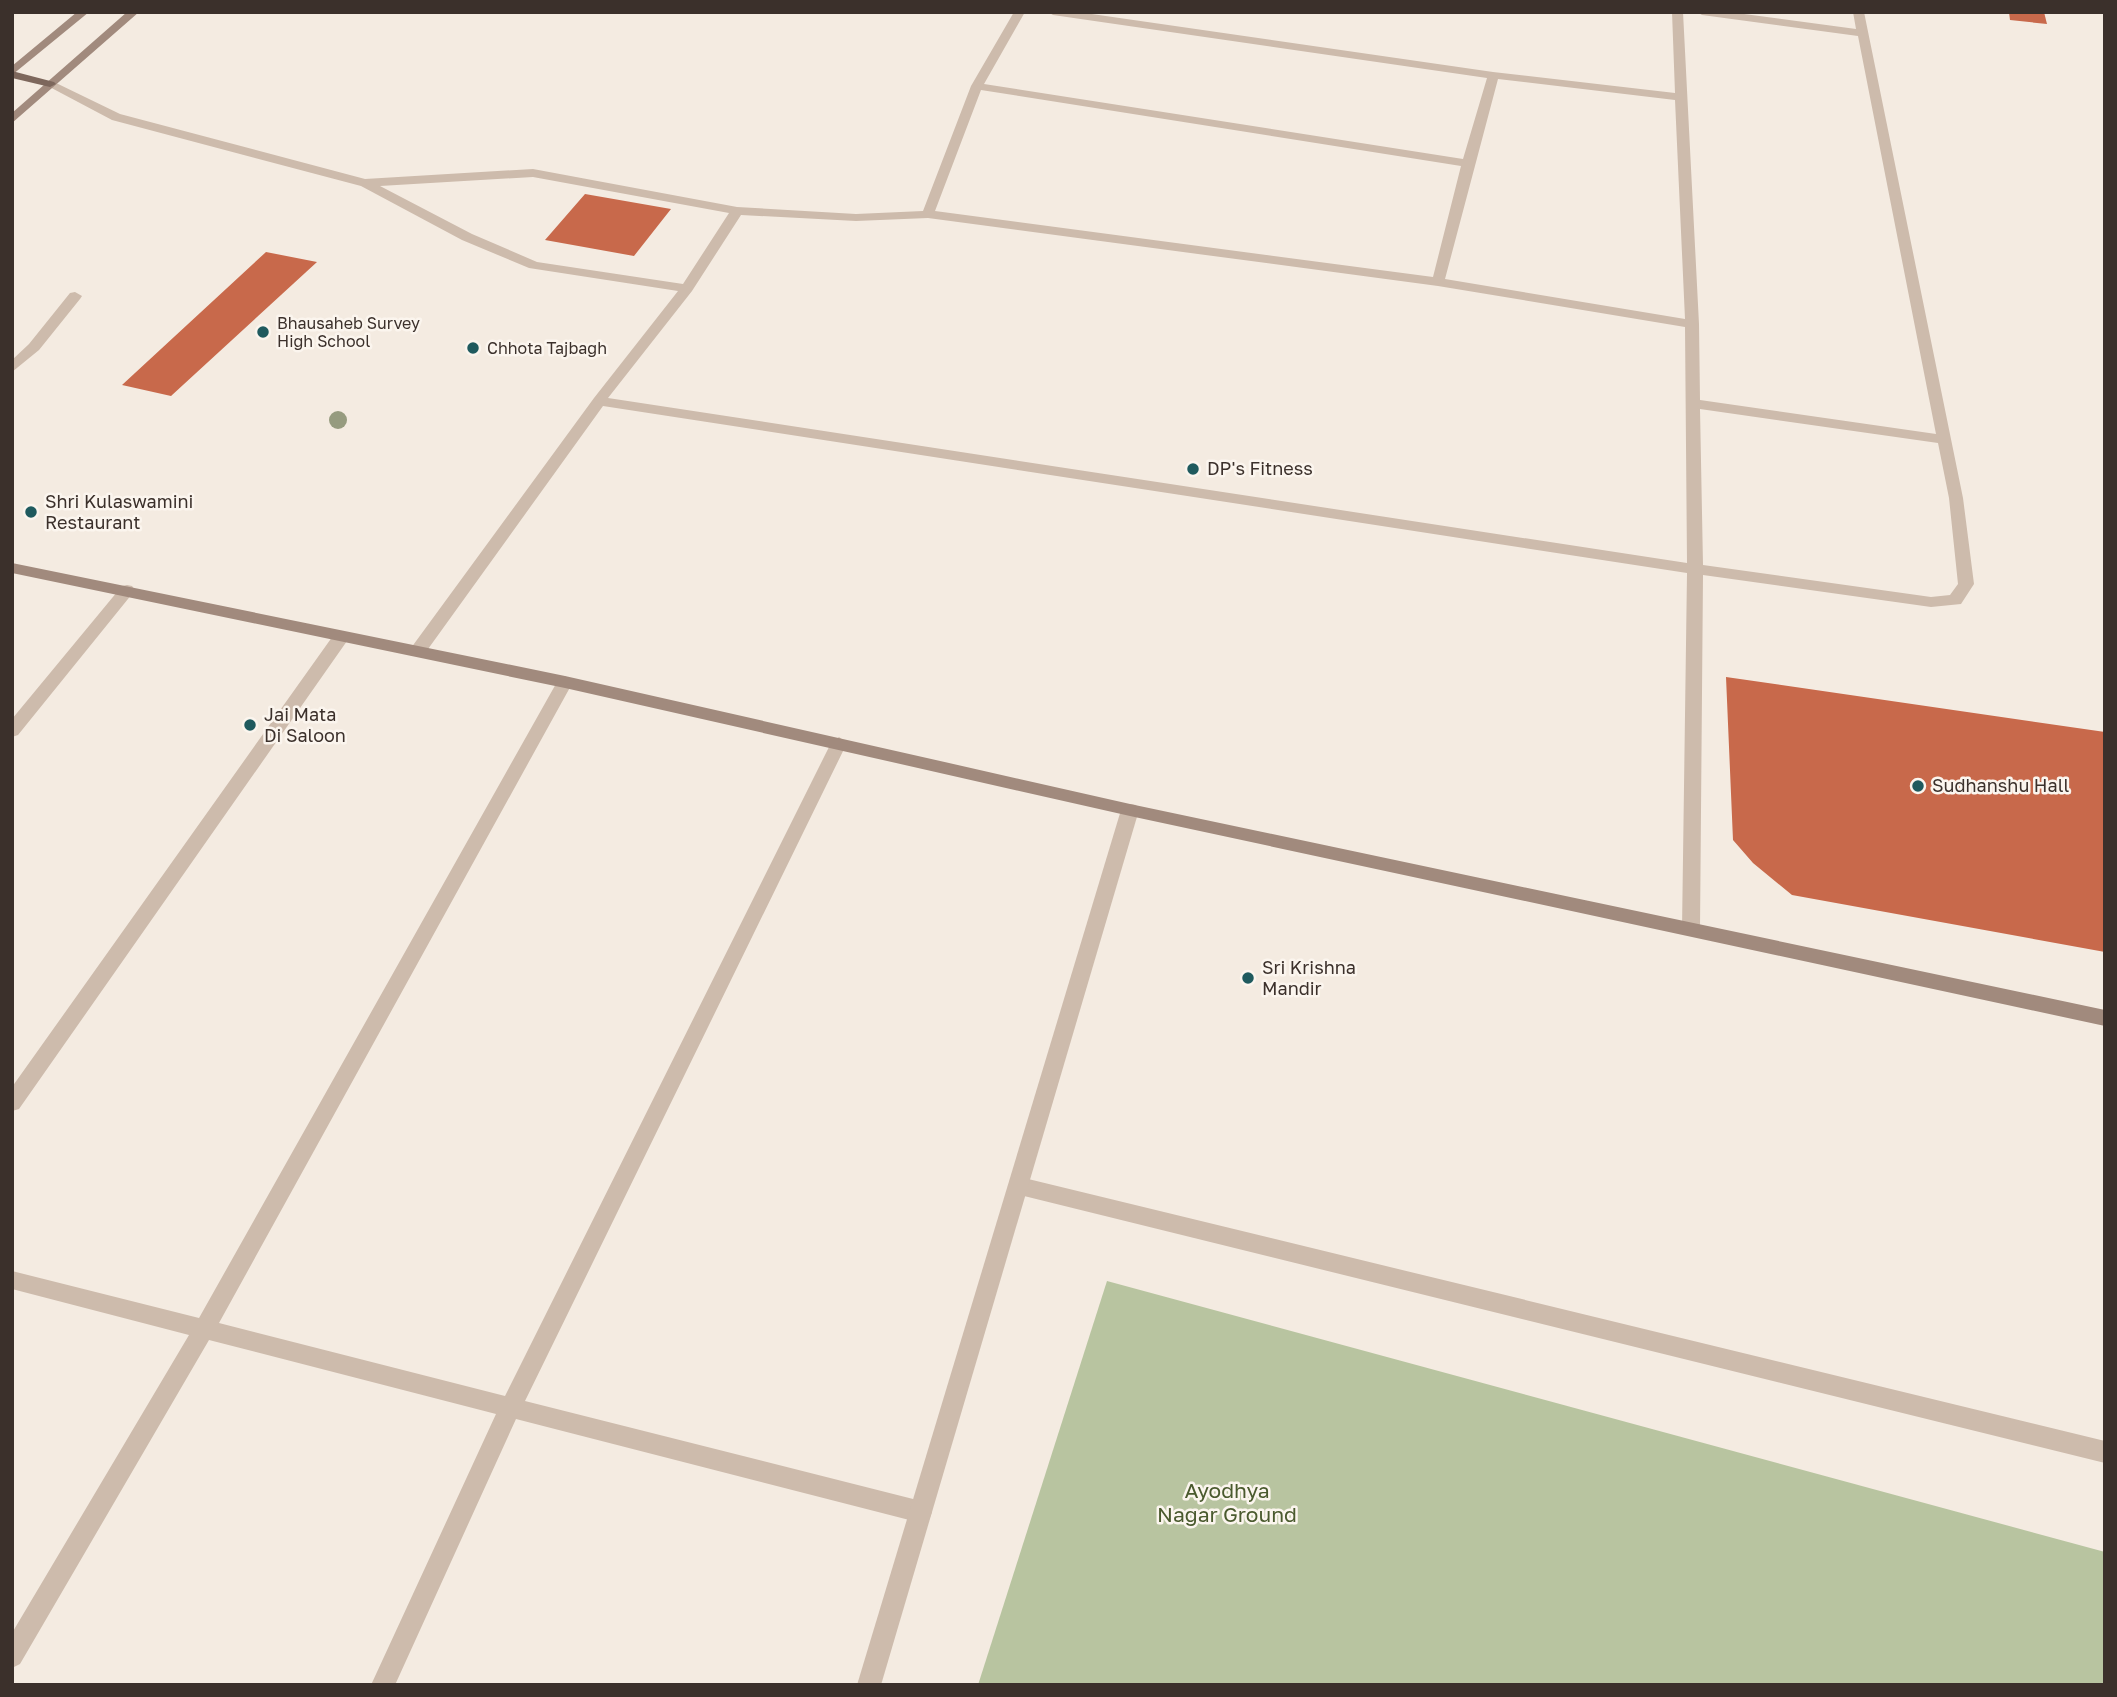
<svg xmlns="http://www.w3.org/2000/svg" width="2117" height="1697" font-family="'Golos Text',sans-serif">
<rect width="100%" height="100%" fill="#f4ebe1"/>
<path fill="#b8c4a0" d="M1107,1281L2105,1552V1685H978Z"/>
<path fill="#c8694b" d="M2009,12H2044L2047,24L2010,20Z
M585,194L671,209L634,256L545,240Z
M266,252L317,262L171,396L122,385Z
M1726,677L2105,732V952L1792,895L1753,863L1733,840Z"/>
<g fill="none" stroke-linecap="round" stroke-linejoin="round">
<path fill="#cdbbac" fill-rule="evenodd" d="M1014,12H1025L984,84L1463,159L1487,78L1053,15L1048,12H1078L1493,72L1675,93L1672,12H1683L1699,324L1700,400L1936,434L1858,36L1702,15L1697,12H1729L1856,29L1853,12H1864L1963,498L1974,584L1961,604L1931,607L1703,575L1700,929L1697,934H1685L1682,929L1687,573L603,406L423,656H411L409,652L411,648L594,398L678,291L529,268L462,240L361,186L112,120L44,84L54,82L120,114L365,179L533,169L737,207L856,214L923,211L971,86ZM1498,79L1675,100L1685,319L1445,279ZM981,90L1461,166L1433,277L935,211ZM533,177L729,213L683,284L537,262L472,234L380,186ZM741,215L856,221L928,218L1438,286L1685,327L1687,563L608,398L692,291ZM1700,409L1938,443L1949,498L1958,584L1950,595L1931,597L1703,565Z
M75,292L82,296L80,299L39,350L12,372V360L29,344L70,293Z
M127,585L132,586L135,590L132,594L18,735L12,737V719L122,586Z
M341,632L349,637L347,641L19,1109L12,1111V1087L335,633Z
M565,676L573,682L219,1323L505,1396L831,743L839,737L847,743L525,1401L921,1501L929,1504L932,1512L929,1520L921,1523L516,1419L395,1685H371L496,1414L209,1340L20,1664L12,1668V1633L189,1335L12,1289V1271L199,1318L557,682Z
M1020,1177L2105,1441V1463L1020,1195L1013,1192L1010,1186L1013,1180Z"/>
<path fill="#cdbbac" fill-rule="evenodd" d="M1130,804L1136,805L1139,810L881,1685H857L1121,810L1124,805Z"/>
<path fill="#a18a7d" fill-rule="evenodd" d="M77,12H89L12,75V66Z
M127,12H139L12,123V113Z
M12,563L565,676L1130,804L2105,1010V1026L1130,816L565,688L12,573Z"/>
<path fill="#7d675c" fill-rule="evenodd" d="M12,71L54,82L56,84L50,87L12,78Z"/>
</g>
<circle fill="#969b7f" cx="338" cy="420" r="9"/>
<g fill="#1f5a5e" stroke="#fbf5ee" stroke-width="2.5">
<circle cx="263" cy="332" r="7"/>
<circle cx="473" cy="348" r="7"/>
<circle cx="1193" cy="469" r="7"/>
<circle cx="31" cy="512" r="7"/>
<circle cx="250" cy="725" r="7"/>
<circle cx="1918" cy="786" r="7"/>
<circle cx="1248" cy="978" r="7"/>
</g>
<g text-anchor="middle" stroke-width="5" stroke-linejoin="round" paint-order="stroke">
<g font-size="16" fill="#3b302b" stroke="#fbf5ee" text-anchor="start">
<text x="277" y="329">Bhausaheb Survey<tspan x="277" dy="18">High School</tspan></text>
<text x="487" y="354">Chhota Tajbagh</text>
</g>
<g font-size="18" fill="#3b302b" stroke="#fbf5ee" text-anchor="start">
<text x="1207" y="475">DP's Fitness</text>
<text x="45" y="508">Shri Kulaswamini<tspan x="45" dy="21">Restaurant</tspan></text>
<text x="264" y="721">Jai Mata<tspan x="264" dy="21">Di Saloon</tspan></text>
<text x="1932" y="792">Sudhanshu Hall</text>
<text x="1262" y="974">Sri Krishna<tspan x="1262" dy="21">Mandir</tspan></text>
</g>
<g font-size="21" fill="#4a5a2e" stroke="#fbf5ee">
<text x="1227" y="1498">Ayodhya<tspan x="1227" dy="24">Nagar Ground</tspan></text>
</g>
</g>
<rect width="2117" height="1697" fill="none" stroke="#3b302b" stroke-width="28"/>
</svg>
